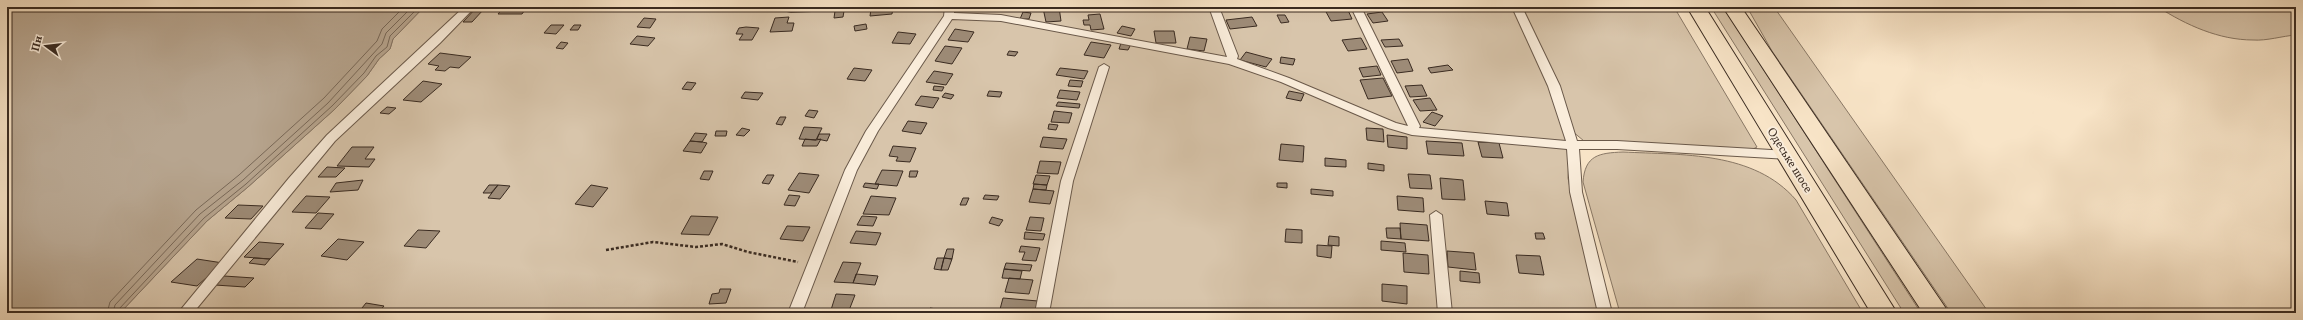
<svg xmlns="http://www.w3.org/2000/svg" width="2303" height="320" font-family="Vollkorn,serif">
<rect width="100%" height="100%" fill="#f8e4c7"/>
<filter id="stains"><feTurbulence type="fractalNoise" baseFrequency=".005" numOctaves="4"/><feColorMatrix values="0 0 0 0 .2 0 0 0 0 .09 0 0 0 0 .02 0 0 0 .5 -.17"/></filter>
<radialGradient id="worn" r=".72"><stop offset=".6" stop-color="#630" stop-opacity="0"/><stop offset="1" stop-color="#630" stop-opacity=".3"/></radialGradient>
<path fill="#d8c5ab" stroke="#897866" d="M424,7H1514L1551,87L1563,124L1569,157L1568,178L1571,193L1599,313H120L207,221L248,187L335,109L367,76L379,59L390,49L393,39Z
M1520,7H1674L1757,147L1751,150L1584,141L1572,131Z
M1711,7H1723L1921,313H1904Z
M1747,7H1774L1989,313H1951L1772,51Z
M2158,7H2296V35C2282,36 2267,41 2253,40C2219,40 2186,25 2158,7Z
M1623,152C1682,155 1754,151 1796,200L1863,313H1620L1583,182C1585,155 1599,153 1623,152Z"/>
<path fill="#b7a58f" stroke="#857463" d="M7,7H424L393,39L390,49L379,59L367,76L335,109L248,187L207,221L120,313H7Z"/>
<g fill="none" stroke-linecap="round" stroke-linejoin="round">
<path stroke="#786858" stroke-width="1" d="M107,313L110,302L196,210L239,175L324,98L377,41L382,29L404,7
M113,313L115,305L200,214L243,180L328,103L382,44L386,33L412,7
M118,313L119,309L204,218L246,184L332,106L364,73L376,56L387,47L390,36L419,7"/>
</g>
<path fill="#9d8b77" stroke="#3a2b21" d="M504,7H527L522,14H498Z
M1059,7L1061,21L1046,22L1043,8Z
M1189,7H1206L1205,10L1189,9Z
M1222,7H1243L1244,10L1224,11Z
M476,8L484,9L472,22H463Z
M893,8L892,14L870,16L871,9Z
M1347,8L1352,19L1331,21L1325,10Z
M835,11H844L843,17L834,18Z
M1023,12L1031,13L1029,19H1020Z
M1382,12L1388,21L1373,23L1367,14Z
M1100,14L1104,29L1091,30L1090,25H1084L1083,20H1089L1088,15Z
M1277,15H1285L1289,22L1281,23Z
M789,17L787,23H794L792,31L770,32L775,18Z
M1252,17L1257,26L1230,29L1226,20Z
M644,18L656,19L650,28L637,27Z
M866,24L867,29L855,31L854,26Z
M551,25H564L556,34L544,33Z
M574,25H581L578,30H570Z
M1122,26L1135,29L1131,36L1117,33Z
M746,27L759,28L752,40H739L743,34H736L739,28Z
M955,29L974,32L968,42L948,40Z
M1154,31H1174L1176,43H1156Z
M898,32L916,34L910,44L892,43Z
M637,36L655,38L648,46L630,44Z
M1190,37L1207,39L1204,51L1187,49Z
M1361,38L1367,49L1348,51L1342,40Z
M1399,39L1403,46L1385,47L1381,40Z
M561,42L568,43L563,49L556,48Z
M1091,42L1111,45L1104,58L1084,55Z
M1121,43L1131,44L1128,50L1119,49Z
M945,46L962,48L952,64L935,61Z
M1009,51L1018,52L1015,56L1007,55Z
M1246,52L1272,59L1266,67L1240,60Z
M440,53L471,57L459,68L450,67L445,71L435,70L439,66L428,64Z
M1281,57L1295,59L1293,65L1280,63Z
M1408,59L1413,71L1397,73L1391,61Z
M1448,65L1453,70L1431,73L1428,68Z
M1377,66L1381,75L1363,77L1359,68Z
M854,68L872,70L865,81L847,79Z
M1060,68L1088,71L1084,79L1056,75Z
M934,71L953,74L946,85L926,82Z
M1383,78L1392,96L1368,99L1360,80Z
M1070,80L1083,81L1081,87L1068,86Z
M423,81L442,84L421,102L403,100Z
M687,82L696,83L691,90L682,89Z
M1422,85L1427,96L1410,97L1405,86Z
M934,86L944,87L942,91L933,90Z
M1060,90L1080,92L1077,100L1057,98Z
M989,91L1002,92L1000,97L987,96Z
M1289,91L1304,94L1301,101L1286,98Z
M745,92L763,93L758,100L741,98Z
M945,93L954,95L951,99L942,97Z
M921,96L939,98L933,108L915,105Z
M1430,98L1437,110L1420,111L1413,100Z
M1058,102L1080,104L1079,108L1056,106Z
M387,107L396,108L389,114L380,113Z
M809,110L818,111L814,118L805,116Z
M1054,111L1072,113L1069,123L1051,122Z
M1432,112L1443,116L1435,126L1423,122Z
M780,117H786L782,125L776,124Z
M908,121L927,123L921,134L902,131Z
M1049,124L1058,125L1056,130L1048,129Z
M804,127L822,128L816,140L799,139Z
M742,128L750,130L744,136L736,135Z
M1366,128L1383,129L1384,142L1367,140Z
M716,131H727L726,136H715Z
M695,133L707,134L702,142L690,141Z
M819,134H830L827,141L817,139Z
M1387,135L1407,137V149L1388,147Z
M1043,137L1067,139L1063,149L1040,147Z
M805,139L816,140L821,139L817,146H802Z
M690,141L702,142L707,143L701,153L683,151Z
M1426,141L1462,143L1464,156L1428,154Z
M1478,142L1499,143L1503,158L1482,157Z
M1281,144L1304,146L1303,162L1279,160Z
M893,146L916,148L910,162L896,161L898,157L889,156Z
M352,147H374L365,159H375L369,167L337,166Z
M1325,158L1346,160V167L1325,166Z
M1040,161L1061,162L1058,174L1037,173Z
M1368,163L1384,165V171L1368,169Z
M327,167L345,168L336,177H318Z
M882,170L903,171L897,186L875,184Z
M704,171H713L709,180L700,179Z
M910,171H918L916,177H909Z
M799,173L819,175L809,193L788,190Z
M1408,174L1430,175L1432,189L1410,188Z
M767,175H774L769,184L762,183Z
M1036,175L1050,176L1047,185L1033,184Z
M1440,178L1463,180L1465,200L1442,199Z
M363,180L358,190L330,192L336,183Z
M865,183L875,184H879L877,189L863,187Z
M1277,183H1287V188L1277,187Z
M1034,184L1047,185L1046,190L1033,189Z
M489,185H498L491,193H483Z
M498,185L510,186L500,199L488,198Z
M591,185L608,188L593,207L575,204Z
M1033,189L1054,191L1050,204L1029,202Z
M1311,189L1333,191V196L1311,194Z
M789,195L800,196L795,206L784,205Z
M985,195L999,196L997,200L983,199Z
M306,196L330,197L316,213L292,212Z
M871,196L896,198L889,215L863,214Z
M1397,196L1423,198L1424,212L1398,210Z
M963,198H969L966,205H960Z
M1485,201L1507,203L1509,216L1487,214Z
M238,205L263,206L251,219L225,218Z
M318,213L334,214L321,229L305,228Z
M691,216L718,217L709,235L681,234Z
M862,216L877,217L873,226L857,225Z
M992,217L1003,220L999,226L989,223Z
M1030,217L1044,218L1041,231L1026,230Z
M1400,223L1427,225L1429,241L1401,239Z
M787,226L810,227L803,241L780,239Z
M1386,228H1400L1401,239L1387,238Z
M1286,229L1302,230V243L1285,242Z
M418,230L440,231L426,248L404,246Z
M856,231L881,233L876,245L850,243Z
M1025,232L1045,234L1043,240L1024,239Z
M1535,233H1543L1545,239H1536Z
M1329,236L1339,237V246L1328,245Z
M338,239L364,242L347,260L321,256Z
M1381,241L1405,243L1406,252L1381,250Z
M259,242L284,244L270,259L244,257Z
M1317,245L1332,246L1331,258L1317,256Z
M1021,246L1040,248L1036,261L1022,260L1025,252H1019Z
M947,249H954L952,259L944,258Z
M1447,251L1474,253L1476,270L1448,267Z
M1403,253L1428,255L1429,274L1404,272Z
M1516,255L1540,256L1544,275L1519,273Z
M254,258L270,259L265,265L249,263Z
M937,258H944L941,270L934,269Z
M944,258L952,259L948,270H941Z
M197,259L223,263L197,286L171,282Z
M843,262L861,263L853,283L834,282Z
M1006,263L1032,265L1030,271L1004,269Z
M1004,269L1022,271L1020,279L1002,278Z
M1460,271L1479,273L1480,283L1460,281Z
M856,274L878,276L875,285L853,283Z
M224,276L254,278L245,287L215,285Z
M1009,278L1033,280L1029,294L1005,292Z
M1382,284L1407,286V304L1382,301Z
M720,289H731L726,303L709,304L712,294L719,293Z
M836,294L855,295L848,313H830Z
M1003,298L1038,301L1035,312L999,313Z
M366,303L384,306L378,313H358Z
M930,308L937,309L936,313H928Z"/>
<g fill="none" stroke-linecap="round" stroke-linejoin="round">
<defs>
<path id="lane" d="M464,7H475L440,43L335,141L193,313H178L289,178L327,135Z
M787,7H837L832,10L791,12L787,11Z
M945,7H955L954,13L1001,15L1227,57L1209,7H1219L1238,56L1237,59L1289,78L1396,123L1408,126L1351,7H1361L1420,126L1419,128L1566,141L1548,86L1512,7H1522L1560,86L1577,141H1617L1788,151L1794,155L1788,159L1617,149H1579L1582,192L1612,313H1598L1570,192L1567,149L1412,135L1388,128L1281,82L1229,64L1001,21L952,19L878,131L857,170L802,313H788L845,170L866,131L944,16Z
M1104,64L1109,67L1073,181L1049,313H1035L1061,181L1099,67Z
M1436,211L1442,215L1452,313H1438L1430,215Z"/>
<path id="highway" d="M1687,7H1705L1897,313H1871Z
M1723,7H1741L1949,313H1923Z"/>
</defs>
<use href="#lane" stroke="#6a594a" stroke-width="2"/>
<use href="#highway" stroke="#3a2b21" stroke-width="2"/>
<path stroke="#3a2b21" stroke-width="2.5" stroke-dasharray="3 2" stroke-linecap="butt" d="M606,250L653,242L696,247L722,244L748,252L798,262"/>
<use href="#lane" fill="#faeddb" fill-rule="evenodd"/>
<use href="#highway" fill="#f8e4c7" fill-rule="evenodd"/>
</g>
<g text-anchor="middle" stroke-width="4" stroke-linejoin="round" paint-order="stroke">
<g font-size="12" fill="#3a2b21" stroke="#faeddb">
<text transform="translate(1790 160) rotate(58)" y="4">Одеське шосе</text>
</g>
</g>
<rect width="2303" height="320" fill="none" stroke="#f8e4c7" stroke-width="24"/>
<rect x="8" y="8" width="2287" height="304" fill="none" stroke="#3a2b21" stroke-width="2"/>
<rect x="12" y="12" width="2279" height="296" fill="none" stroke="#3a2b21"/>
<g transform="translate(46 46) rotate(285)" stroke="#faeddb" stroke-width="3" paint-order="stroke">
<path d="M0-3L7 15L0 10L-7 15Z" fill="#3a2b21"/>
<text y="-6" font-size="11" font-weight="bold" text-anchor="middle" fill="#3a2b21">Пн</text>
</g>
<rect width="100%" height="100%" filter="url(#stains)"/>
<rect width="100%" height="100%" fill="url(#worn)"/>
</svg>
